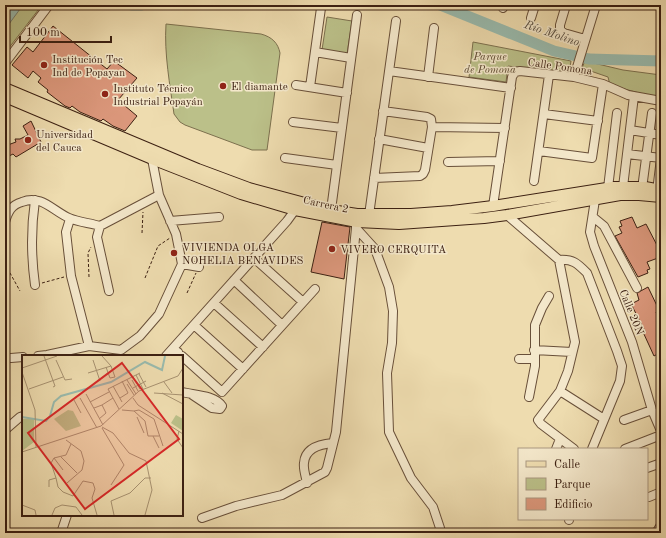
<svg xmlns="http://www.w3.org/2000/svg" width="666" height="538" font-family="'Old Standard TT',serif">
<rect width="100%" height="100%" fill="#eedcaf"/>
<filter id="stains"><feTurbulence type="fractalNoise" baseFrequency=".005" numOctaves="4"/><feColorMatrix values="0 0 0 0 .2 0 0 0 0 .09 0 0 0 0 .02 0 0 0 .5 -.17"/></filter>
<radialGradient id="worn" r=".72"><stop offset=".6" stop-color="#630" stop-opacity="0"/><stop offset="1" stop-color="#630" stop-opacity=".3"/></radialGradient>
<path fill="#bbc089" stroke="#7c704e" d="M5,5H42L5,53Z
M327,17L352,21L347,54L322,50Z
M166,24L261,34C272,37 278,43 280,53L267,150H252L185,125L180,122L174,114C170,85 164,54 166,24Z
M473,42L571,61L569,74L508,66L506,82L469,77Z
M585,61L623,70L661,75V99L610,85L608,77L582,68Z"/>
<path fill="#99bbae" stroke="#747d70" d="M5,5H23L9,24L5,21Z"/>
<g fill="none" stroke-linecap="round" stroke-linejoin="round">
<path stroke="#99bbae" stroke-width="11" d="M132,5H141
M440,5L554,51L589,59L661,61"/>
</g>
<path fill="#db977b" stroke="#3c2012" d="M53,26L107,69L114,61L137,78L118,100L137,116L125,131L113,126L103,119L101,121L80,112L72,106L70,108L65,106L47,92L48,90L38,82L41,78L33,71L28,78L12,65L27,47L33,52Z
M31,121L41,142L16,157L13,154L5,158V146L16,142L15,139H20L28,135L23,126Z
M632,217L637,228L646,224L661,253L657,255L658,258L647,262L650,269L647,270L648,273L638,277L615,236L622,233L619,227L622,226L620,221Z
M322,222L350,227L344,279L311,272Z
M648,287L659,310L656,312L661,324V352L654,356L643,332L645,331L631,304L639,300L637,293Z"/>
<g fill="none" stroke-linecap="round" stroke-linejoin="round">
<defs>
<path id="minor" d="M566,5L560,25V30L564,33L585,39
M503,8L504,5
M531,18L535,5
M315,52L351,58
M5,63L49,5
M389,71L511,88
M428,77L434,28
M574,77L596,5
M296,85L347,93
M310,87L321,8
M544,114L598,121
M293,122L342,128
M432,127L505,128
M630,130L661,135
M379,139L428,148
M539,151L592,158L603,84
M627,154L661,158
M285,158L337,165
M448,162L500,161
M374,178L420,176L423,174L425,170L432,127L431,119L427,117L383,111
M534,181L549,75
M643,181L652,113
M658,183L661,158
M623,187L634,96
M608,188L617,113
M35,200C31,228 31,256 35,285
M595,200L590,232L594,246L632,342L652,410L661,431
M493,206L512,77L515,72L520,71L574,77L603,84L628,95L661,101
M331,210L357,15
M369,215L396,21
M507,215L559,260L575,342L568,371L560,391L538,420L541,424L574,449
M593,217L604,226L637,288
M70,219L66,232L71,276L89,346
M170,221L219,217
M5,222C8,212 11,205 22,202C41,194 53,211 69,218C78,222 90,223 100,226L159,195
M356,225V228L375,249L389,287L393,311L392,343L387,373L389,432L411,478L433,507L440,528L438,533
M100,226L97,237L109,291
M254,258L303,302
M559,260C573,259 577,263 587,273L617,351L622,366L620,381L592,449
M182,264L199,267
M234,280L282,325
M214,303L263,347
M194,325L243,369
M534,350L572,352
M38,356L47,355L89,346L121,350L140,336L159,314L182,264L176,234L159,195L152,159
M166,356L287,221L295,210
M176,356L178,352
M182,356L222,392L315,289
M11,358L23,357
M519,359H535
M560,391L604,419
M182,392C194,395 215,395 222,406L220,409L212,408L191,394
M529,397L535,366V325L542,308L549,296
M624,420L652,410
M5,430L20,417L23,416
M556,449L560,439
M625,449L661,435
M647,468L661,463
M307,483C306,477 303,469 304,463C305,448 321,444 333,443
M649,497L661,492
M202,518L236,506L282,495L325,472L327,468L336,432L356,228
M569,520V519
M61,533L67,515
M656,533L661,525"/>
<path id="major" d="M5,88L198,169L249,188L331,210L357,214H411L452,211L493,206L613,187H645L661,190
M5,97L152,159L241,194L295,210L357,222L399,224L484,218L507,215L620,195H639L661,197"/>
</defs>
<use href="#minor" stroke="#684f39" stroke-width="10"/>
<use href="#major" stroke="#3c2012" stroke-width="12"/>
<path stroke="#3c2012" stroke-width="1" stroke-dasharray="3 2" stroke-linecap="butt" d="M142,233L143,212
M5,264L20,291
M89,277L88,253L91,247
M145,278L158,246L170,238
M42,283L64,277
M187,293L196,273"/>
<use href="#minor" stroke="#f4e8cb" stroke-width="8"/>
<use href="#major" stroke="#eedcaf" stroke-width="10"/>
</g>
<g fill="#8f2418" stroke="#f4e8cb" stroke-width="1.5">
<circle cx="44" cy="65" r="4"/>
<circle cx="223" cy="86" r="4"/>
<circle cx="105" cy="94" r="4"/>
<circle cx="28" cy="140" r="4"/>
<circle cx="332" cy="249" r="4"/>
<circle cx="174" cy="253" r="4"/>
</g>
<g text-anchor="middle" stroke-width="3" stroke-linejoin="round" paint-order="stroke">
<g font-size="11" font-style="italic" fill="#5c4830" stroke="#f4e8cb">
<text x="490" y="60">Parque<tspan x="490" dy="13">de Pomona</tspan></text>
</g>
<g font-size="11" fill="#3c2012" stroke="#f4e8cb" text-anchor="start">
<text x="52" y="63">Institución Tec<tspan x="52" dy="13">Ind de Popayan</tspan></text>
<text x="231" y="90">El diamante</text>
<text x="113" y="92">Instituto Técnico<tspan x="113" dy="13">Industrial Popayán</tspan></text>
<text x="36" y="138">Universidad<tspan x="36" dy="13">del Cauca</tspan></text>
<text x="182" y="251">VIVIENDA OLGA<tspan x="182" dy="13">NOHELIA BENAVIDES</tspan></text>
<text x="340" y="253">VIVERO CERQUITA</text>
</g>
<g font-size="11" fill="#3c2012" stroke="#f4e8cb">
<text transform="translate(560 66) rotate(8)" y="4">Calle Pomona</text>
<text transform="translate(326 204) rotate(12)" y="4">Carrera 2</text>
<text transform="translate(632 312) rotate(68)" y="4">Calle 20N</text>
</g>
<g font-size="12" font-style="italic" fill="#584e41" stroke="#f4e8cb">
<text transform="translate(552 33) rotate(19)" y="4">Río Molino</text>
</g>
</g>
<g transform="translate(22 355)">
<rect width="161" height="161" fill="#eedcaf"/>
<path d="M46,55L51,56L59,71L44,76L32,64ZM154,60L161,64V76L149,68ZM0,64H12V87L0,96Z" fill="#bbc089"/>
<path fill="none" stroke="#99bbae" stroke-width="2" d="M0,62L24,66L28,61L32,47L39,41L89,27L123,7L140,15L143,1"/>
<path fill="none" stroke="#a79170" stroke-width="1" d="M22,1L33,31L31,32M80,1L89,11L93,22L88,23L84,12M160,1L161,13M34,5L43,25L50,24M71,5L78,26M0,13L35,1M0,17L13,55L14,92M66,18L89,11M117,19L124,32M114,20L121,34M111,22L118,34M105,25L114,39M110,25L116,36M142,27L150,38M105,29L112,40M91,31L100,47M111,33L124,26M7,34L41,22M132,38L161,40M140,38L161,49M64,39L81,70M58,43L75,73M98,43L106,38L100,26M111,43L116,50L161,79M52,45L59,58M68,47L87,37M80,50L91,43M72,53L80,50L84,58L77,64M97,54L86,34L118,18M100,55L112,56L123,66L126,81H137M112,56L117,55L132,64L141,91M115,62L122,78M80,72L91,78L107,98L124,106L130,135L123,160M80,73L102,110L89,130M157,76L155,84L161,93M131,81L137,93M44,85L59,96L62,106L60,115L45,128M0,97L79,71L117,36L156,21L161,13M39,102L55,118M32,103L44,100L49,89M32,103L29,108L34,123M32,103L41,115M27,132V125L34,123L36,132L41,137L51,141L61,126L71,128L73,134L70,143L75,160M0,150L13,155L14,160M30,160L33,153L40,150L54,152L60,160M92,160L89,146L108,138L123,123H129"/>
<path fill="#d62828" fill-opacity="0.15" stroke="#d62828" stroke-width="2" d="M100,8L157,84L63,154L6,78Z"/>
<rect width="161" height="161" fill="none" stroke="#3c2012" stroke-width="2"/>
</g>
<rect width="666" height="538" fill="none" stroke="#eedcaf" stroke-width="20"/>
<rect x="6" y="6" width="654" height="526" fill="none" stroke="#3c2012" stroke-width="2"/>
<rect x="10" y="10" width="646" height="518" fill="none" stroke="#3c2012"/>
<rect x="518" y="448" width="130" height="72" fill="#f4e8cb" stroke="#aa9881"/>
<rect x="526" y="461" width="20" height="6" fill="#eedcaf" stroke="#aa9881"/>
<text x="554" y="468" font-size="12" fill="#3c2012">Calle</text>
<rect x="526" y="478" width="20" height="12" fill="#bbc089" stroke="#aa9881"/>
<text x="554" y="488" font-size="12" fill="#3c2012">Parque</text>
<rect x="526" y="498" width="20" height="12" fill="#db977b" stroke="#aa9881"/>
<text x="554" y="508" font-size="12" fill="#3c2012">Edificio</text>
<path d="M20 36v6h91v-6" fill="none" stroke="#3c2012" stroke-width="2"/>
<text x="26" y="36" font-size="12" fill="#3c2012" stroke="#f4e8cb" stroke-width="3" paint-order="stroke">100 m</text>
<rect width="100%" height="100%" filter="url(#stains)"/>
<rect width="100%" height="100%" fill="url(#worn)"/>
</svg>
